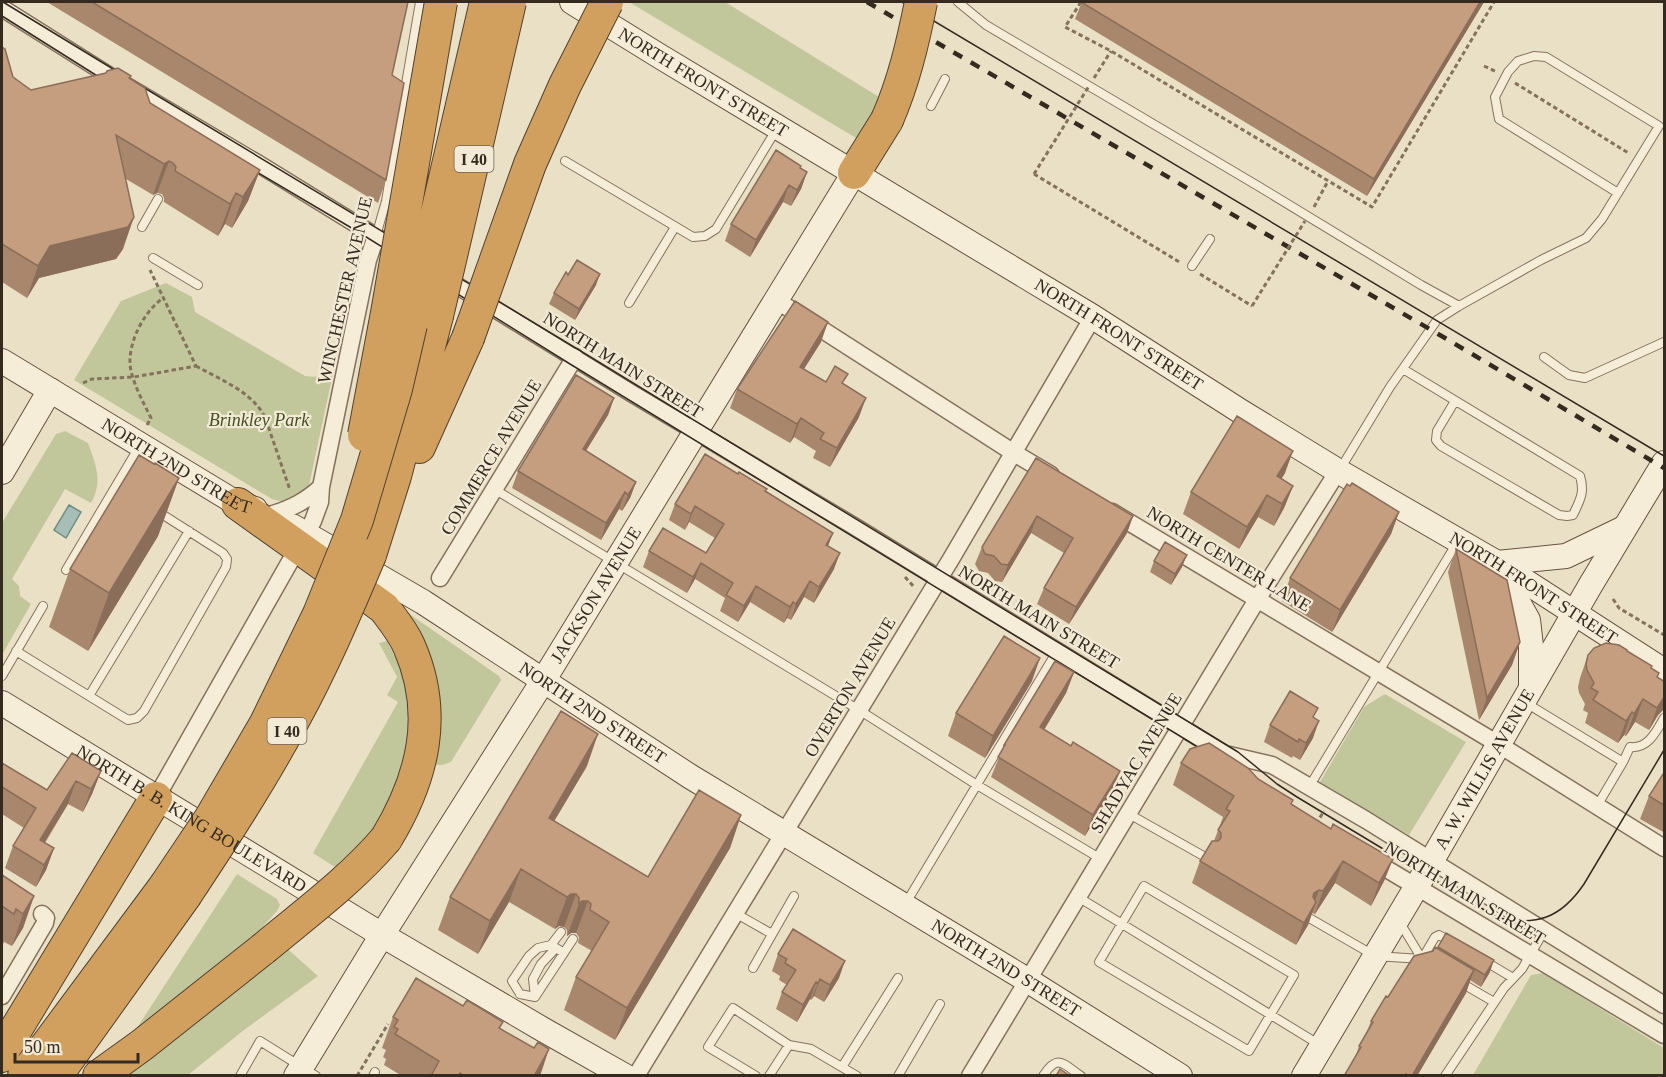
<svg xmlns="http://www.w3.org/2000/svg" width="1666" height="1077" font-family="'Times New Roman',serif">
<rect width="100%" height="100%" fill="#eae0c6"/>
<path fill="#c2c79b" d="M629,2H725L879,97L865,131L856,138Z
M166,283L192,297L195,312L305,376C313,377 319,378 324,371L333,373L309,486C300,501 288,504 272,499L74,380L121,301Z
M65,431L88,443C96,465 103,482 91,503L65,489L12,579L19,586L20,596L31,604L2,655V523L56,434Z
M405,611L499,676L501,680L451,762L442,765H433C440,734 443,703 433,671C428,653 414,629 405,611Z
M387,641L401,670L408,697L409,726L405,760L396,790L378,828L338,869L313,853L398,702L387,695L397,677L379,643Z
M1385,694L1466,742L1409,835L1320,782L1364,707Z
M237,874L277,899L280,905L277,911L244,947L131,1037Z
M283,945L318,976L244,1030L188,1075L126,1076Z
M1543,973L1664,1048V1075H1473L1531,975Z"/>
<path fill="#a7beb7" stroke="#6f8c85" stroke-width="1.5" d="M69,505L81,512L66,538L54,530Z"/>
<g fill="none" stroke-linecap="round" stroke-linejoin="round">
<defs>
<path id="lane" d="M958,2L986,25L1258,186L1421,285L1459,306
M931,106L945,79
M565,161L693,237L705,236L716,229L776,130
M142,227L158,199
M376,236L386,201L420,2
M153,258L198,285
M1192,266L1210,239
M629,303L675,227
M1544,357L1569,375L1585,378L1664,342
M1403,369L1580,476C1585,493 1580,500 1573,515L1567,516L1559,515L1441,446L1436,440L1437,431L1455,401
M1339,471L1390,387L1437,320L1459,306L1541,260L1586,238L1602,219L1659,126L1546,57L1534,56L1518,61L1508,72L1495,97L1499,119L1618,193
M494,489L859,710L977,785L1101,859
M66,570L139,447
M16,651L128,720L137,718L144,711L226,567L227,559L223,553L157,511
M2,676L43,606
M89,696L189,531
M1526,703L1623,762L1597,806
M1623,762L1630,747C1648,749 1656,732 1664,718
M1309,787L1458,541
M1129,814L1207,858
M1144,886L1294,975L1249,1051L1099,962Z
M1078,897L1320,1045
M906,903L1057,651
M735,913L772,934
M1311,919L1375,956L1422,959
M1399,921L1422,959L1427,962
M1422,959L1435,937L1439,935L1453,943
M1483,960L1513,978
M753,968L794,896
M1458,981L1494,1002
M520,994L512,981L529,956L538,948L551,945L561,932
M520,994L535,997L573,939
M535,997L533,979L541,964L556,948L564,953
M842,1067L898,978
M240,1076L260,1041L316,1076
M373,1076L375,1072
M756,1076L708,1047L733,1008L789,1045L811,1049L857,1076
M769,1076L789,1045
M898,1076L940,1004
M1043,1076C1058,1053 1063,1064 1081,1076
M1445,1076L1504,988L1522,969L1544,931"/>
<path id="street" d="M2,8L113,78L257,163L403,253
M443,277L631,393L852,525L1225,754L1272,765L1366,820L1664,1005
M776,300L1014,453L1051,475
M1112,512L1498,744L1664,848
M273,514C292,508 306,501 321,487
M440,578L575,357
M156,798L313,521L320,502L321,487L368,260L376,236
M1370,859L1664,1035
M2,996L45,923L46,918L42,914
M636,1076L951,559L1093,317
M970,1076L1258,598L1338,471"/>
<g id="secondary">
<path id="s1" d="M572,2L661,57L1093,317L1240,411L1338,471L1497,563L1664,671"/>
<path id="s2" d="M2,361L238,504L255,509"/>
<path d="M2,472L50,390"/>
<path id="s3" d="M292,526L423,602L691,777L1027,980L1180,1076"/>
<path d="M1497,563L1566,556L1624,528"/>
<path d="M1498,566L1528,620L1531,646V685"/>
<path id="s4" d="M2,703L382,935L542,1029L625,1076"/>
<path id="s5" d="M296,1076L382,935L543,681L854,173"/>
<path id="s6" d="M1304,1076L1424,874L1590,586L1664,463"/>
</g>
<path id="highway" d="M854,173L887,120
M419,447L468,338
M238,504L384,608C393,620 403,632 409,646C439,714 423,778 386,839
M370,555L395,476L437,316
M2,1056L4,1049L156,798
M24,1076L165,886
M56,1076L185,896
M99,1076L142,1045L263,949"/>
</defs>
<use href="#lane" stroke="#84725d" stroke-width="10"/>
<use href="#street" stroke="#84725d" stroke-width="19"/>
<use href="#secondary" stroke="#665341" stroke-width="26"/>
<use href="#highway" stroke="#524131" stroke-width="34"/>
<path stroke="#84725d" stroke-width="3" stroke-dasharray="4.5 3" stroke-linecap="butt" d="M1081,2L1065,27L1111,51L1372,207L1494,2
M1484,66L1497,72
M1094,78L1111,51
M1515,83L1630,154
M1034,174L1181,263
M1314,207L1328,181
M1200,274L1252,306
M196,366C221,380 251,391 265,417L290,490
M83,383L92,379L134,377L196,366L150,270
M147,425L151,418C144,404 131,380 130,364C129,340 144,312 163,298
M905,577L915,588
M1613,599L1619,608L1664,635
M1316,824L1324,811
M357,1076L388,1024"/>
<use href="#lane" stroke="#f6edd9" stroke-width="8"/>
<use href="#street" stroke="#f6edd9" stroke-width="16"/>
<use href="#secondary" stroke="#f6edd9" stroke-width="24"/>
<use href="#highway" stroke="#d1a05f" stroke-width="32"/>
<path stroke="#352a20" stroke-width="1.5" d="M3,2L118,72L579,350L1238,752L1277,784L1297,797L1496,917C1536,927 1561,918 1584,884L1664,750
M902,2L1664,456
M2,16L110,84
M243,164L355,230L570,364L1211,755"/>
<path stroke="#352a20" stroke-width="4.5" stroke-dasharray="10 10" stroke-linecap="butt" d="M867,2L1445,338L1664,468"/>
<defs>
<path id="highway-bridge" d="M887,120C904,81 913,42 921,2
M437,316L510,2
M468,338L530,164L565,85L607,2
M364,435L387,313L441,2
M165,886L210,819L266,723L319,614L357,520L396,389L486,2
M185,896C224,837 262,779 295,717C324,664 347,609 370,555
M263,949C305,914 350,881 386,839"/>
</defs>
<use href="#highway-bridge" stroke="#524131" stroke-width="34" stroke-linecap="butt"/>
<path stroke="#84725d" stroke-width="3" stroke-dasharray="4.5 3" stroke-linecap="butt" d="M1034,174L1089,86
M1252,306L1305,221"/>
<use href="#highway-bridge" stroke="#d1a05f" stroke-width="32"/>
</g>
<path fill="#a9876d" d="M47,2H408L392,75L386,180L378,203Z
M1082,2H1484L1367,196L1075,19Z
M2,47L13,77L31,90L130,78L150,103L260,170L248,201L232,228L225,224L218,236L164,202V198L162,194L157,193L153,195L126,179L123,249L116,259L39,278L27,298L2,282Z
M801,168L807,172L801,189L791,206L783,202L750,257L725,241L731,224Z
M568,275L596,285L575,320L549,304L554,293Z
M821,342L804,369L826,382L844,384L859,417L830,467L813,458L816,451L794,437L790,443L730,408L737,389Z
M614,398L608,415L586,451L636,482L630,498L622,511L619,509L601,540L512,488L518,471Z
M1036,458L1133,516L1127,533L1069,624L1037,604L1044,588L1064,553L1031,533L1002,582L995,581L988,573L979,571L975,564L982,547Z
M1285,473L1281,479L1293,486L1284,508L1274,526L1258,517L1239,549L1183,514L1191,492Z
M738,474L767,489L766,491L828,547L834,569L814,603L804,597L791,620L787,618L784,623L750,602L738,622L720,611L725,598L695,579L687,593L643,567L649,551L706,553L715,538L689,522L685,530L669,520L675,504Z
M179,478L158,536L88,651L49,627L70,569Z
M1399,512L1391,534L1332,632L1282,601L1290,578Z
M1456,549L1520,642L1512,665L1479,720L1448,572Z
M1154,561L1182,567L1171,585L1150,572Z
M1627,651L1651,668L1658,678L1665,682V708L1658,715L1649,730L1635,722L1626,736L1624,735L1618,743L1585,723L1588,713L1583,710L1585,704L1579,693L1578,687L1580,678L1588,655Z
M1074,672L1066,693L1044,730L1112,791L1085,836L991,777L1004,745Z
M1032,681L985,758L948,736L956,713Z
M1315,718L1313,738L1300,760L1293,756L1292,758L1264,742L1270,725Z
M2,763L47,790L101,771L92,794L83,812L68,804L45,843L54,848L46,870L36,887L5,868L13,846L24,828L2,814Z
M1181,763L1258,779L1292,805L1331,829L1393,859L1384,881L1371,906L1335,883L1315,914L1312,913L1308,925L1296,945L1192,883L1200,861L1214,841L1223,817L1173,785Z
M587,766L554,821L648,877L741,815L730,848L615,1040L564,1010L576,977L592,951L578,943L579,937L576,933H571L567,936V930L564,927L559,926L555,929L509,902L478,954L438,930L450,897Z
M1665,771V833L1640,819L1649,796Z
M2,875L34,896L23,928L12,946L4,942L2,946Z
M1446,933L1490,972L1481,987L1470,980L1466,993L1417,1076H1344L1355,1058L1359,1046L1366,1034L1371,1021L1388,997L1433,951L1437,949Z
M778,954L839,978L824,1002L814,996L811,1000L810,999L797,1022L776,1009L782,992L787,985L779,980L780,976L772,971Z
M463,1006L503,1022L500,1028L540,1076H402L384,1065L386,1059L383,1057L386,1050L382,1048L393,1017Z"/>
<path fill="#8a6e59" d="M1480,2H1484L1367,196L1374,179Z
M169,161L157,193L153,195L164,164Z
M260,170L248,201L232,228L243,197Z
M807,172L801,189L791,206L797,190Z
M789,185L783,202L750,257L756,240Z
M236,193L225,224L218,236L230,204Z
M134,217L123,249L116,259L39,278L27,298L38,266L50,246Z
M600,274L596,285L575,320L579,309Z
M828,322L821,342L793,386L800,367Z
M614,398L608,415L577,465L583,449Z
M866,398L859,417L830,467L837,448Z
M801,418L794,437L790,443L797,424Z
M1293,451L1285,473L1269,499L1277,476Z
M179,478L158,536L88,651L109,593Z
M636,482L630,498L622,511L628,495Z
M1293,486L1284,508L1274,526L1282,504Z
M625,492L619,509L601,540L606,523Z
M1267,495L1258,517L1239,549L1247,527Z
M695,506L689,522L685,530L691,514Z
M1399,512L1391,534L1332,632L1340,610Z
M1037,516L1031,533L1002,582L1008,565Z
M1133,516L1127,533L1069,624L1076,607Z
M833,533L827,549L826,545Z
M840,553L834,569L814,603L819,587Z
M1187,555L1182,567L1171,585L1175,574Z
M701,563L695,579L687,593L693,577Z
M810,581L804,597L791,620L796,604Z
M756,586L750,602L738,622L744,606Z
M793,602L787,618L784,623L790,607Z
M1520,642L1512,665L1479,720L1487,698Z
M1040,658L1032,681L985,758L993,736Z
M1074,672L1066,693L1033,748L1040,727Z
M1665,696L1664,709L1658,715L1649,730L1657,708Z
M1643,699L1635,722L1626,736L1634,714Z
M1632,712L1624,735L1618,743L1626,721Z
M1319,721L1313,738L1300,760L1306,743Z
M598,734L587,766L537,850L549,818Z
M101,771L92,794L83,812L91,789Z
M1120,771L1112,791L1085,836L1093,815Z
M76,781L68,804L34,859L40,840Z
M741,815L730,848L615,1040L627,1008Z
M54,848L46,870L36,887L44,865Z
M1393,859L1384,881L1371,906L1379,883Z
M1343,861L1335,883L1315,914L1323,891Z
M521,869L509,902L478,954L490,921Z
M1319,890L1311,911L1316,902L1308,925L1296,945L1314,893Z
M571,894H576L564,927L559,926L555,929L567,897Z
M34,896L23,928L12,946L23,914Z
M582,901H588L576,933H571L567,936L579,904Z
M1494,960L1490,972L1481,987L1485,975Z
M845,961L839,978L824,1002L830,985Z
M1474,970L1466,993L1417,1076H1412Z
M820,979L814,996L811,1000L818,983Z
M816,982L810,999L797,1022L803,1005Z
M549,1049L540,1076H534Z"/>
<path fill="#c59d7f" stroke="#8a6e59" stroke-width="1.5" d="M92,2H408L392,75L404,83L386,180Z
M1081,2H1480L1374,179Z
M2,47L5,49L13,77L31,90L106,73L107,71L118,68L131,76L129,78L145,88L150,103L260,170L243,197L236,193L230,204L175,171L176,167L173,163L169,161L164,164L116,135L134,217L128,227L50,246L38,266L2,244Z
M776,150L801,166L800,168L807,172L797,190L789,185L756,240L731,224Z
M577,260L600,274L579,309L554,293L566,272L568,275Z
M795,301L828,322L800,367L826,382L835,366L848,374L842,383L866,398L837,448L820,439L824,433L801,418L797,424L737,389Z
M576,375L614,398L583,449L636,482L628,495L625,492L606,523L518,471Z
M1237,416L1293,451L1277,476L1293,486L1282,504L1267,495L1247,527L1191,492Z
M705,454L738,474L739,472L767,489L765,491L833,533L826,545L840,553L819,587L810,581L796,604L793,602L790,607L756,586L744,606L726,595L733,583L701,563L693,577L649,551L663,528L706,553L724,524L695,506L691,514L675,504Z
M139,455L154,464L155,463L179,478L109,593L70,569Z
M1036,458L1133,516L1076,607L1044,588L1073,538L1037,516L1008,565L1001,564L994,556L985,554L982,547Z
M1352,483L1399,512L1340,610L1290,578L1347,484L1350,486Z
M1165,542L1187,555L1175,574L1154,561Z
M1456,549L1507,580L1520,642L1487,698Z
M1004,636L1040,658L993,736L956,713Z
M1606,643L1619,645L1627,650V651L1652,666L1651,668L1659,673L1657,677L1665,682V696L1657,708L1643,699L1634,714L1632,712L1626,721L1593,700L1598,692L1591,688L1594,683L1587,670L1586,664L1588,655L1594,648Z
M1055,661L1074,672L1040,727L1071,746L1073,742L1120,771L1093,815L998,757L1005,745H1004Z
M1290,691L1318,708L1313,717L1319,721L1306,743L1299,739L1298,742L1270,725Z
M561,711L598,734L549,818L648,877L699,790L741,815L627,1008L576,977L609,922L590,910L591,904L588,901H582L579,904V898L576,894H571L567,897L521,869L490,921L450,897Z
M1209,743L1248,768L1258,779L1293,800L1291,804L1331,829L1333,824L1393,859L1379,883L1343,861L1323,891L1319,890L1314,893L1313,897L1316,902L1304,923L1200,861L1212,841H1218L1221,838V833L1218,830L1230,811L1226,809L1234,796L1181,763L1190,749Z
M72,753L101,771L91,789L76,781L40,840L54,848L44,865L13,846L36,808L2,787V763L47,790Z
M1665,771V806L1649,796Z
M2,875L34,896L23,914L16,909L14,914L2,906Z
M793,929L845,961L830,985L820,979L818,983L816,982L803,1005L782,992L796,970L785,963L787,959L778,954Z
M1446,933L1494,960L1485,975L1438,947Z
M1435,947L1474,970L1412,1076L1406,1074V1076H1344L1361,1047L1359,1046L1373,1022L1371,1021L1386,996L1388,997L1414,956L1433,951Z
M416,978L463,1006L467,1000L503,1022L499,1028L534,1048L538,1042L549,1049L534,1076H464L460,1073L458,1076H431L439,1061L395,1034L398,1029L394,1027L398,1020L393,1017Z
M1060,1069L1070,1076H1056Z"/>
<g text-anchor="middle" stroke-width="4.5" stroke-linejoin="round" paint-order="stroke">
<g fill="#f2ead5" stroke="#6e6456" stroke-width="1.5">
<rect x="454.5" y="146" width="39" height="26" rx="4.5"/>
<rect x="267.5" y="718" width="39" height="26" rx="4.5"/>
</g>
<g font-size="16" font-weight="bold" fill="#352a20">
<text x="474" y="165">I 40</text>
<text x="287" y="737">I 40</text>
</g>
<g font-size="18" fill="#352a20" stroke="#f2ead5">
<text dy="6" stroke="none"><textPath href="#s1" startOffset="154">NORTH FRONT STREET</textPath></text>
<text transform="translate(345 290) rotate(-77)" y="6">WINCHESTER AVENUE</text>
<text dy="6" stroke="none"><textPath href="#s1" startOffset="640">NORTH FRONT STREET</textPath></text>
<text transform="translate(623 365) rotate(32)" y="6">NORTH MAIN STREET</text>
<text transform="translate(491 457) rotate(-59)" y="6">COMMERCE AVENUE</text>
<text dy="6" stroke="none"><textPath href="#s2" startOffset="204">NORTH 2ND STREET</textPath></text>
<text transform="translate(1229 559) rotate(31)" y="6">NORTH CENTER LANE</text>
<text dy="6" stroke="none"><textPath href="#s1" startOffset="1126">NORTH FRONT STREET</textPath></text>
<text dy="6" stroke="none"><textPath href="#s5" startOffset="567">JACKSON AVENUE</textPath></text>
<text transform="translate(1039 617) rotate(31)" y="6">NORTH MAIN STREET</text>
<text transform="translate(850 687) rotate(-59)" y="6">OVERTON AVENUE</text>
<text dy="6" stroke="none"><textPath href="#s3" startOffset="354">NORTH 2ND STREET</textPath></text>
<text transform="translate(1136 763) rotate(-59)" y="6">SHADYAC AVENUE</text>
<text dy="6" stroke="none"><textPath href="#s6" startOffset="356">A. W. WILLIS AVENUE</textPath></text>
<text dy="6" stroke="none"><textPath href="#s4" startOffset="222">NORTH B. B. KING BOULEVARD</textPath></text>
<text transform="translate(1465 893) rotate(31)" y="6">NORTH MAIN STREET</text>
<text dy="6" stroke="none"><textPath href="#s3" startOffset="840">NORTH 2ND STREET</textPath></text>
</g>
<g font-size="18" font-style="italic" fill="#465028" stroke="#f2ead5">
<text x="259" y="426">Brinkley Park</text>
</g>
</g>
<rect width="1666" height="1077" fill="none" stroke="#352a20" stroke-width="6"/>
<path d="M15 1053v9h123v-9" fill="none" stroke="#352a20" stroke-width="3"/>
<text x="24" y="1053" font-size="18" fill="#352a20" stroke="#f2ead5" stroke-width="4.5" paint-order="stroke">50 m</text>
</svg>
